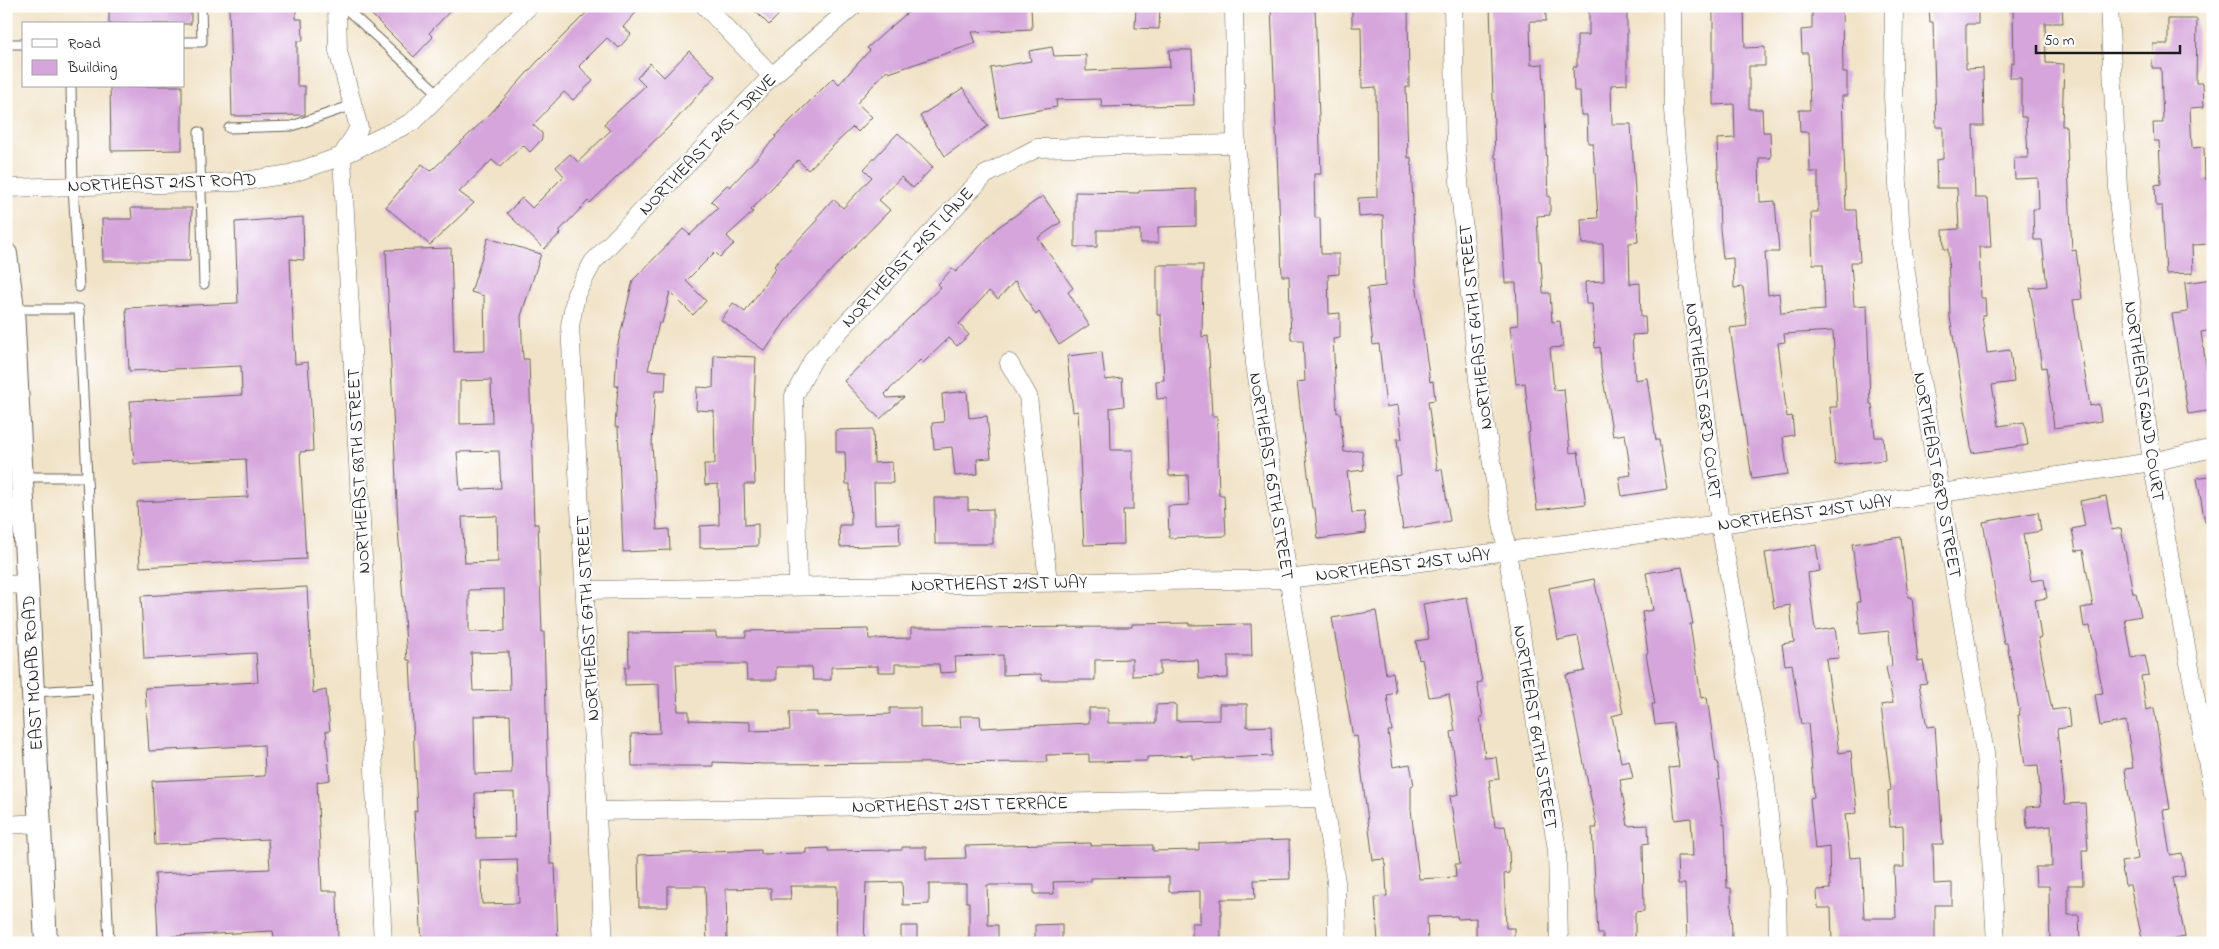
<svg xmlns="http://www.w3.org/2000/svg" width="2219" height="949" font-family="'Indie Flower',sans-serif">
<rect width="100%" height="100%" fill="#fff"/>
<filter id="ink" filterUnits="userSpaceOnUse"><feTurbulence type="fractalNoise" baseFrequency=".02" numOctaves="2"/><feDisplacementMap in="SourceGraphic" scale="10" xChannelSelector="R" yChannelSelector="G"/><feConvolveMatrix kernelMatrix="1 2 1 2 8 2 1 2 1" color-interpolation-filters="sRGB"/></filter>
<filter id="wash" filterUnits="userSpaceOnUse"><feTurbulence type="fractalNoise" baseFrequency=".0096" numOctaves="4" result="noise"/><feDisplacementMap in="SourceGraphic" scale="20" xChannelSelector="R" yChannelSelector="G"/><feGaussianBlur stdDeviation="1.12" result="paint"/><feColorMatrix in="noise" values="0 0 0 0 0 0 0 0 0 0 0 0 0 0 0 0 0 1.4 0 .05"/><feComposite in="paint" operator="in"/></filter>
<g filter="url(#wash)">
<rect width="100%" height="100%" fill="#f1e3c8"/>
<g id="blocks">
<path fill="#d5a5dc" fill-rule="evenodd" d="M109,6H191V24H109Z
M229,6H296V19H302L303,41H297V86H305V115L232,116Z
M363,6H455L429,33L433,37L414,57Z
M593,6H642L623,27L631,34L619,48L607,38L579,66L593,81L573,100L564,92L533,125L542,133V139L530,152L523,145L500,167L492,160L459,192L474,203L430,245L386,207L422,164L431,171L490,114L537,62Z
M750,6H787L769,25Z
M915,6H1031L1032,29L972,32L976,43L889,73L887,70L857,103L872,117L858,132L853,127L808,170L798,160L751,210L753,212L727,236L734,244L720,257L715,252L686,281L706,301L693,315L670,292L662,323H659L648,370L666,371L665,391H655L652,444L657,530L669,529L670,550L623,552L618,427H615L618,386H615L617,348L633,280L683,229L690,235L718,208L711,201L727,185L730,187L776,137L775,136L833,78L839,84L870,50L867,48Z
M1136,6H1160L1159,29L1135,28Z
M1271,6H1315L1321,174H1314L1315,218H1320L1321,254H1339V274L1328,275L1329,314L1340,313V338L1333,339L1337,413L1340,412L1344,452L1362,450L1364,470L1347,472L1352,513L1364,512L1366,533L1318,539L1315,508H1312L1297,382L1305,381L1303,340H1291L1289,276H1282Z
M1352,6H1408L1409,87H1406L1408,158L1411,157L1416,283L1430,382L1433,381L1435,400L1428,401L1437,470L1442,469L1450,521L1403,529L1395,476L1401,475L1397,439H1402L1398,405L1386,407L1379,344L1373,345L1367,288L1385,286L1383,215L1359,217L1358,198L1377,197L1376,87L1362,88L1361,27H1352Z
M1490,6H1546V21H1530L1531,65L1543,64L1548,197L1550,196V215L1537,216L1539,261H1541L1543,293H1550L1552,322L1560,321L1563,347L1550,348L1554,390L1564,389L1570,453L1578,452L1586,504L1537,510L1528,433L1530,432L1525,383L1516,384L1510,326L1518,325L1516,283H1505L1497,158H1495Z
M1589,6H1627V84L1611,85L1612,124H1631L1638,242L1629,243L1630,284L1640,283L1641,317H1645L1646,334L1632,335L1635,380L1647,378L1656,440H1659L1667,489L1622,496L1619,477L1631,475L1625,434L1613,436L1601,368L1600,347L1595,348L1592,304H1586L1585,282L1604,281L1603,244H1582L1581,219L1598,218L1593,143H1588L1587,115H1581L1580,91H1574L1573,67H1577V35H1589Z
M1713,6H1744L1745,48L1765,47V66H1749V109H1762L1763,132H1770L1771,158H1759L1760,202L1775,201L1779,252H1765L1768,295L1779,293L1781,313L1825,310L1823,264H1813L1811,212H1818V172H1810L1809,132H1800L1799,110H1810L1808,53H1802L1801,30L1812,29V7L1842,6L1843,73H1847V96H1842L1846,210H1856L1857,230H1858L1860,262H1851L1854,306L1867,305L1870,404H1872L1875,437H1883L1885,460L1835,465L1830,407H1837L1833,331L1784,334L1785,342L1778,343L1787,417L1792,416L1794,435L1783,437L1788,474L1752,479L1730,328L1747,326L1743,287L1734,288L1733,258L1723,259L1720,228L1717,139L1735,138L1734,104L1713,105Z
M1929,6H1978V24H1966V69L1983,68L1984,126H1973L1975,198H1988L1991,247H1979L1981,298H1985L1986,315H1982L1987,353L2010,350L2014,382L1992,385L1999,426L2024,422L2028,445L1972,453L1950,317L1948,249H1944L1943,230L1959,229L1957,188H1937L1936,160L1943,159V127H1936L1933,22H1930Z
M2013,6H2062L2063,23H2045L2046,63L2064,64L2062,126H2066L2072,251L2076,250L2082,299L2073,300L2090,406L2099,404L2101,421L2054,428L2046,367L2042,368L2030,288L2047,286L2042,240H2034L2033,209H2039L2038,178L2015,179L2014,158H2028L2026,117H2021V78H2010L2011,63H2014Z
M2168,19H2197L2196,83H2203L2204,107L2190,108L2192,148L2204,147L2205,179L2213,178V244L2192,245L2193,273L2166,274L2162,206H2156L2155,185L2161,184L2159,141H2154L2153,123H2163L2161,68H2152L2153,44H2168Z
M1052,47L1054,56L1086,55V71L1170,67L1169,50H1192L1194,105L1102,107L1101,99L1056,100L1057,107L999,117L991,68L1031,61L1029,51Z
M689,51L715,76L673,123L590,203L588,201L559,231L561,233L544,249L507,213L522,198L532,208L564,176L556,167L570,154L578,162L610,131L604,124L645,86L637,78L650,63L664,77Z
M110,86H182V150L111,151Z
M963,88L988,126L945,156L920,116Z
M898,133L933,167L913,188L901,177L879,200L890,210L796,306L765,351L721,320L733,303L745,312L776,268L774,266L818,219L816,218L833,199L843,208L872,177L864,169Z
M1196,189V226L1158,227V243H1140V230H1097V247H1075V192L1139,193V191Z
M1043,196L1061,222L1038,238L1073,288L1068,292L1089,325L1059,345L1039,312L1036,315L1015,281L998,299L989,291L959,324L969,335L957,346L949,338L923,363L920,360L885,394L887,398L904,397L880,419L844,381L941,287L938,284L952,269L956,272L997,228Z
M131,208H192L190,261H103L102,219H132Z
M303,217L304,260L290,259L295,364L308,362L311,405L313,451L300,452L306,559L140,567L137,502L248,497L246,459L134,464L130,401L242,395L241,366L129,371L126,308L238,303L235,222Z
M488,238L541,254L521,316L523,359H529L534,524H538L542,632H544L550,864H555L558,943H422L414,811H417L410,660H407L398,527L386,250L451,248L454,352L485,351L484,296L471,292ZM491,380L492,423L460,424V381ZM499,451L501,488L460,490L457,452ZM497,516L498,562L465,563L462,517ZM504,589L505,631L469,632V590ZM509,652L510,690L473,691L471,653ZM510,715L512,773L475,774L474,716ZM514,792L515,837L476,838L475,793ZM517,859L519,903L482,904L480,860Z
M1157,265H1203L1202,337L1208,336L1212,416H1217L1219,495H1224L1226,536L1169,538L1168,506L1189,505L1188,475L1169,476L1167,398L1157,399L1156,381L1164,380L1161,315H1157Z
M2213,279V330L2201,332L2208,378L2213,377V410L2188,414L2172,314L2188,312L2185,283Z
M1102,352L1105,380L1122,378L1124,406L1110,408L1111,450H1133V510H1123L1124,544L1084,545L1078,411L1073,412L1067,356Z
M714,355L756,357L753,425L755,484H744L745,525L758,524V546L700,548V526L719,525L718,484L705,485L704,464H715L714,411L696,410L697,387L713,388Z
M967,391L969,418L987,416L991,458L977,459L978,474L955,476L952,447L934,449L932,423L944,422L942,394Z
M873,429L874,463L892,462L893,483H874L875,524L899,523L900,545L840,547L839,525H851L850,484H846L845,452H836V430Z
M2213,475V521L2205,522L2197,478Z
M2106,496L2112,530L2121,528L2133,593H2136L2141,616L2125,619L2132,658L2145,655L2149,675L2141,676L2146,710L2154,708L2170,809L2163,810L2170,855L2182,853L2185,876L2173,878L2185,937L2157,943H2143L2130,885H2125L2121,862L2138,859L2125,769L2133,768L2126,721L2100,726L2095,694L2103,693L2090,626L2084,627L2081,608L2093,606L2083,550L2076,551L2072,529L2085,526L2080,501Z
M934,498H968V510L993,509V544H935Z
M2038,512L2041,531L2023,534L2031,581L2044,579L2047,598L2035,600L2041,637L2038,638L2052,710L2068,708L2070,727L2057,729L2065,804L2085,803L2088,850H2082L2083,885H2068V915H2079L2080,943H2050L2049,886H2036L2035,867H2052L2051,826L2027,828L2026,807L2041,806L2038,765L2025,766L2018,715H2020L2007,643H2004L1983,522Z
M1901,537L1908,597H1912L1918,662L1923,661L1927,683L1919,684L1927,727L1935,726L1943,844H1933L1934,884L1952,883V905H1935V943H1832L1831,908H1818L1817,890L1830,889L1829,847L1815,849L1810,798L1814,797L1808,723L1801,724L1792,664L1785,665L1782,644L1794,642L1790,605L1774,608L1765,553L1816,545L1820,571L1808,573L1815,631L1835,628L1839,658L1826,659L1839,753L1851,751L1857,813L1845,814L1850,858L1861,857L1864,918H1896L1894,867H1904L1903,826L1890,827L1888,791L1891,790L1881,705L1893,703L1886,667L1892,666L1889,631L1860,634L1857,602H1860L1852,544Z
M1682,567L1693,624H1690L1701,698L1707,697L1716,762H1718L1720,780H1717L1723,824H1725L1727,888H1731L1732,943H1710V939L1687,940L1685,884H1678L1677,856H1693L1691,818L1675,820L1669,768L1679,767L1673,723L1655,725L1652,704H1655L1646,654L1648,653L1642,612L1653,610L1646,573Z
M1594,579L1623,713L1612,716L1621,762L1629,760L1633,778L1620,780L1628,826L1648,825L1649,843L1643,844L1644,911L1635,912V943H1603V934H1598L1592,828H1597L1566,675L1585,671L1578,636L1558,640L1549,588Z
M307,587L313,693L326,690L330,731H326L330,780L317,782L322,891H337L338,943H275L273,931L158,937L155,874L270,869L268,839L155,845L152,781L265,776L264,745L149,751L145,688L258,682L256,653L144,659L141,596Z
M1467,597L1482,682L1477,683L1483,717H1480L1485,758L1496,757L1499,779L1489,780L1495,827L1505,826L1509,850L1510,873L1504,874L1506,928H1514V943H1476V918L1458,919L1457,916L1427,917L1428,943H1378L1375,897L1387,896L1385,859L1373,860L1357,736L1353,737L1332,618L1376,611L1386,674L1393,672L1396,693L1387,695L1392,731H1388L1393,767L1410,764L1414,785L1411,786V809L1419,879L1456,877L1455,864H1460L1450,796L1459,794L1451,732L1455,731L1449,694L1429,697L1422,659L1419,660L1416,641L1429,639L1423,604Z
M1189,623V625L1251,624L1252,656H1228V678L1199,679L1198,660L1160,661V675L1132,676V659L1095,660V680H1042L1041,674L1003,675V655L955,657L956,672L940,673L939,664H895V672H878V666L831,667V680H813L812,667H776V680H747L746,664H676L678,711H689V720L750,722V731L790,730L789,712H817V716L890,714V708H920V728L961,727L960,716H980L981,728L1089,723V708H1108V723H1156V705L1176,704V721L1219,720V704H1247V727L1271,726L1272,756L1192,759V755L1147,757V761L1089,762V754L1046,755L1047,762L764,764L713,762V766H632L631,734L660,733L659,684L625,685V667H629L628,633L716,632V637H746V631L868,629L869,639L911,638V628L1132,627V624Z
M1289,840L1290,879L1254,880L1255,899H1221V943H1192V923H1200V891L1169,892V877L1091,878V881L1053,882L1054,894H1034V885H987L988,925H998V943H969V902H966V884H929V904L903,905L902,882L866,883L864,943H836L837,886H790L791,899H771V888L726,889L727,943H707L705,886H668V907H639L638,855L761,850V854L806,853V849L828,848V851L902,850V847H926V859L966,858L965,846L1091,843V846L1153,845V851L1199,850V843Z
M1062,924V943H1035V925Z
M901,926H917V943H901Z"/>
</g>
</g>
<g filter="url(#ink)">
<use href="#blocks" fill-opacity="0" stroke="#676258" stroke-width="1"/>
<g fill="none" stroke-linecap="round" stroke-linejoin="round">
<defs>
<path id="service" d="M343,6L440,95
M184,42H202L201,6
M6,44H24
M71,86L73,186L79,287
M229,128L292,126L353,105
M199,132L204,284
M14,309H79L109,943
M22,477H87
M34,692L97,688"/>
<path id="minor" d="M337,6L338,51L359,128L342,156L383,943
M705,6L772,76
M1234,6L1236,144L1255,364L1336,882L1337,943
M1453,6L1456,149L1478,380L1557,849L1559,943
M1672,6L1673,110L1686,257L1720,524L1765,778L1777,889L1778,943
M1894,6L1893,97L1901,236L1921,380L1985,753L1996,943
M2109,6L2119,209L2152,462L2213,793
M6,188L238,182L290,174L342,156L412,122L529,6
M1009,363L1028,396L1048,582
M6,585L28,584
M798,586L794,396L814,358L985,175L1037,148L1236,144
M586,590L1288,579L1720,524L1941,493L2152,462L2213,448
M598,811L1322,798
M6,825L39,823
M604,943L570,326L576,294L593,262L772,76L853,6"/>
<path id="tertiary" d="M6,254L13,309L46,943"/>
</defs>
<use href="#service" stroke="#676258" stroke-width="11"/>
<use href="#minor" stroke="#676258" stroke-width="19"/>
<use href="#tertiary" stroke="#676258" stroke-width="24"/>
<use href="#service" stroke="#fff" stroke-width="9"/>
<use href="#minor" stroke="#fff" stroke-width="18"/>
<use href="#tertiary" stroke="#fff" stroke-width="22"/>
</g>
</g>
<g text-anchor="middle" stroke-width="4" stroke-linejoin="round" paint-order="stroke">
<g font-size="18" fill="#1c1c1c" stroke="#fff">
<text transform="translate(707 144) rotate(-46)" y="6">NORTHEAST 21ST DRIVE</text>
<text transform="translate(162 182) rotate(-2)" y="6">NORTHEAST 21ST ROAD</text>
<text transform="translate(907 257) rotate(-47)" y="6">NORTHEAST 21ST LANE</text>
<text transform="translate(1475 327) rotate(-96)" y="6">NORTHEAST 64TH STREET</text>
<text transform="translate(1704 401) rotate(83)" y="6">NORTHEAST 63RD COURT</text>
<text transform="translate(2145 401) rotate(82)" y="6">NORTHEAST 62ND COURT</text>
<text transform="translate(358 471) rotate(-93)" y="6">NORTHEAST 68TH STREET</text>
<text transform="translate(1938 475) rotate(80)" y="6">NORTHEAST 63RD STREET</text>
<text transform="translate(1272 476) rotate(81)" y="6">NORTHEAST 65TH STREET</text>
<text transform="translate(1805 512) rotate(-8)" y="6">NORTHEAST 21ST WAY</text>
<text transform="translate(1403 564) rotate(-7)" y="6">NORTHEAST 21ST WAY</text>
<text transform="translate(999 583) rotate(-1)" y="6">NORTHEAST 21ST WAY</text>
<text transform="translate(587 618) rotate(-93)" y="6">NORTHEAST 67TH STREET</text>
<text transform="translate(32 673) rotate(-93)" y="6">EAST MCNAB ROAD</text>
<text transform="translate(1536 727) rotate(81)" y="6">NORTHEAST 64TH STREET</text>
<text transform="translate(960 804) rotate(-1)" y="6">NORTHEAST 21ST TERRACE</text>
</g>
</g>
<rect width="2219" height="949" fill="none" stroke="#fff" stroke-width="25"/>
<rect x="22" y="22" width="162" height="65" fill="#ffffff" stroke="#a4a4a4"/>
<rect x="32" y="39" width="25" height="8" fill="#ffffff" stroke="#a4a4a4"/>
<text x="68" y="48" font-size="15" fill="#1c1c1c">Road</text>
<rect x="32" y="60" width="25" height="15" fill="#d5a5dc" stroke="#a4a4a4"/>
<text x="68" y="72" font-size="15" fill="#1c1c1c">Building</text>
<path d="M2036 45v8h144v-8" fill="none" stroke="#1c1c1c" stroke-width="2.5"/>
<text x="2044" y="45" font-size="15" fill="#1c1c1c" stroke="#ffffff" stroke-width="4" paint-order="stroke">50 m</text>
</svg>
